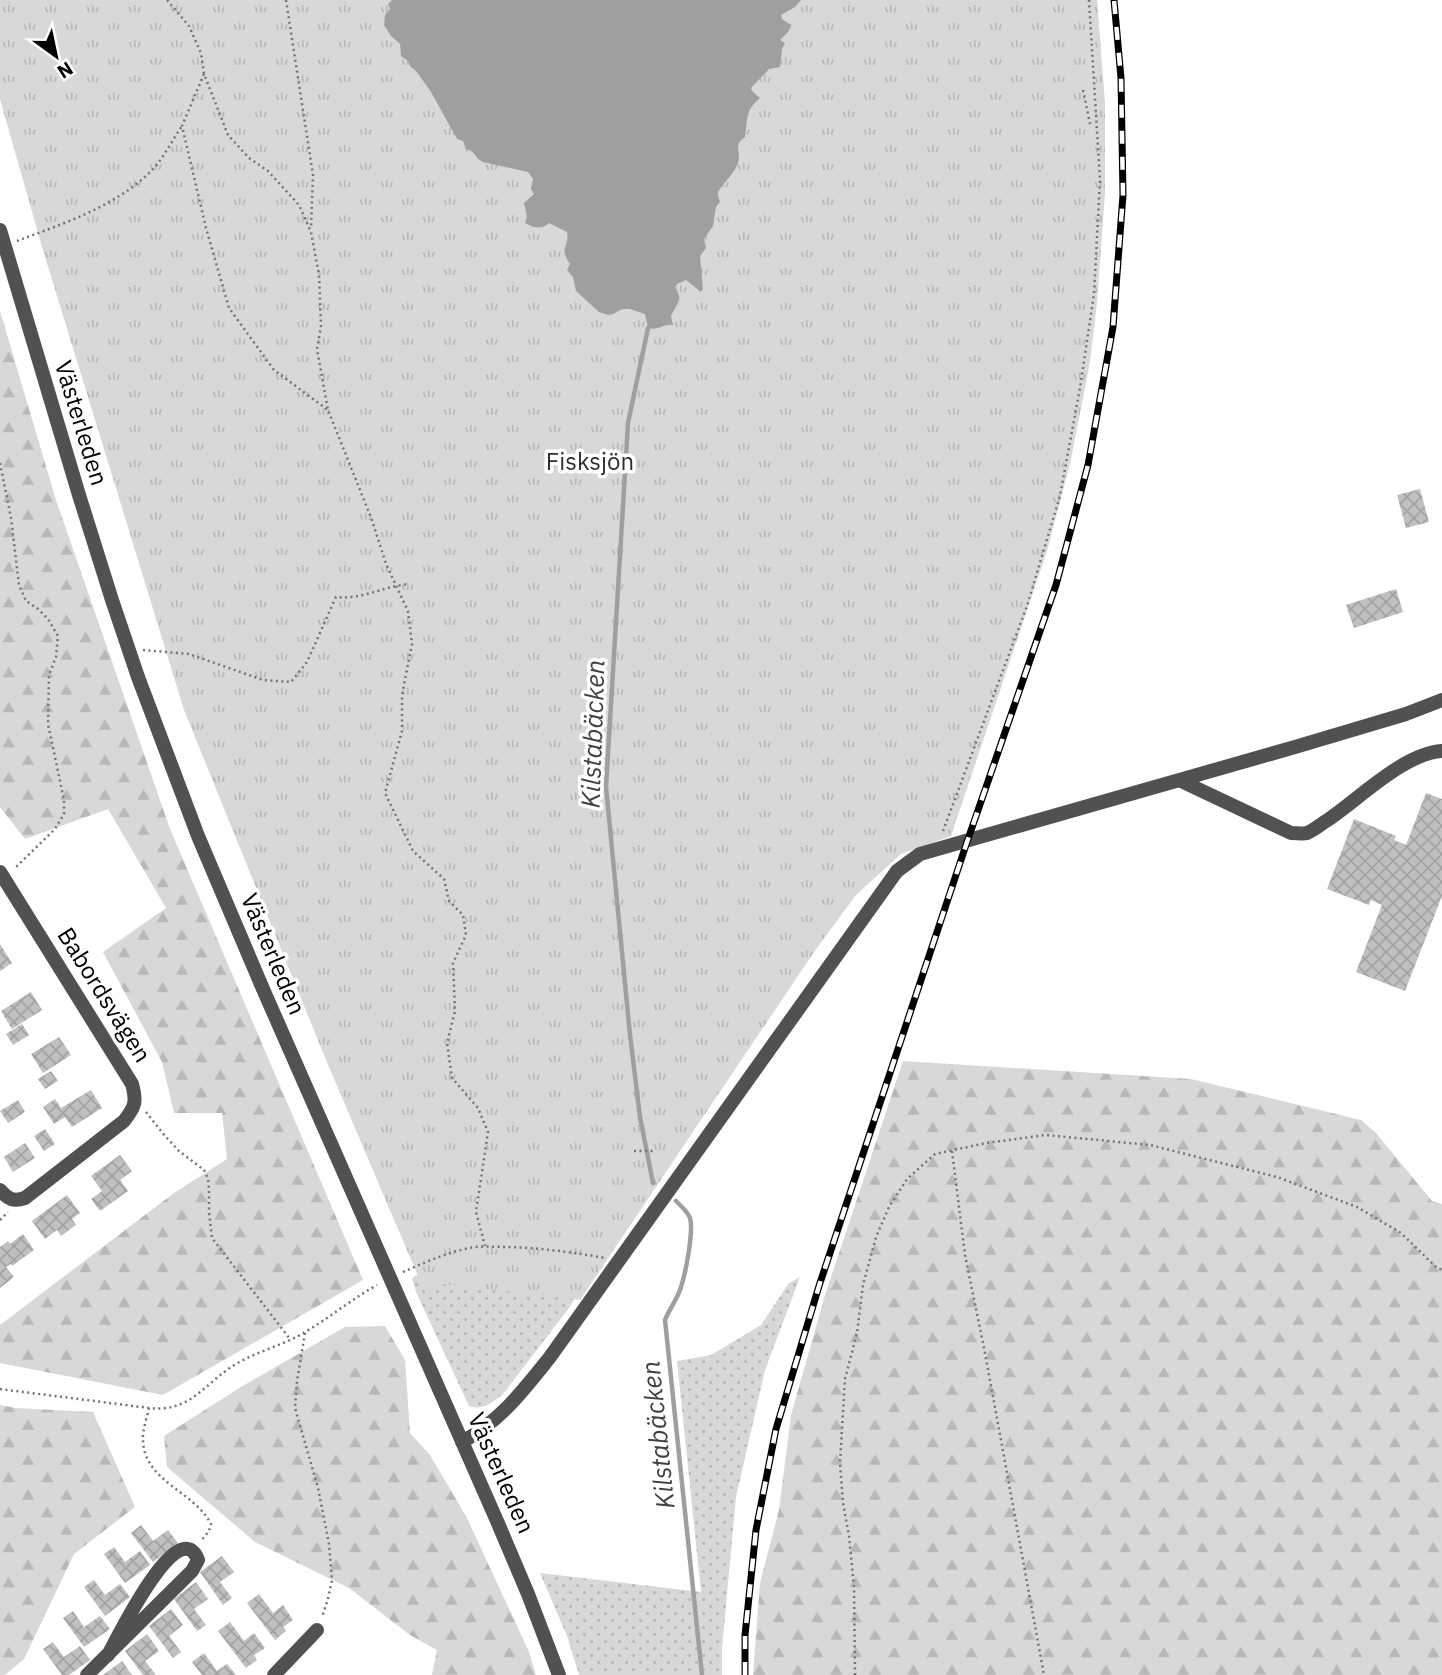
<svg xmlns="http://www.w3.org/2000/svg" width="1442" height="1675" font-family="'IBM Plex Sans',sans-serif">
<defs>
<pattern id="grass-dots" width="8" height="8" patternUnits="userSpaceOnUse" patternTransform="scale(1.75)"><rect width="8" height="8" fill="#d8d8d8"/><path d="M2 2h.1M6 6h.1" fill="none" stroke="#b8b8b8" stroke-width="1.8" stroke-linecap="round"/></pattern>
<pattern id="forest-firs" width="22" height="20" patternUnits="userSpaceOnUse" patternTransform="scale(1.75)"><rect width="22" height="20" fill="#d8d8d8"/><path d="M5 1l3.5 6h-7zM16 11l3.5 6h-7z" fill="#b8b8b8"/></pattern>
<pattern id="park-tufts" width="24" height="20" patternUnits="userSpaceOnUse" patternTransform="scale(1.75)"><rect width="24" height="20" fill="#d8d8d8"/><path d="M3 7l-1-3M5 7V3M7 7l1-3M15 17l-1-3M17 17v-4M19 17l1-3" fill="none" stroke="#b8b8b8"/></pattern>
<pattern id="building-cross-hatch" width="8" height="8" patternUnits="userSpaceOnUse" patternTransform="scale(1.75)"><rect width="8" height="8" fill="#c0c0c0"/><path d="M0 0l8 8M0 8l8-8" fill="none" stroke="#a3a3a3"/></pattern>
</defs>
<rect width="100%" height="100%" fill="#fff"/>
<path fill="url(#grass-dots)" d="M595,1266L569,1308L503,1394C493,1402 484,1411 469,1406L416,1292L412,1278L425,1270Z
M800,1277L765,1370L736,1497L722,1648V1675H579L567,1636L540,1573L701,1592L677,1361L711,1355L761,1325L789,1283Z"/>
<path fill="url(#forest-firs)" d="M0,311L56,500L170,829L363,1280L163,1395L0,1363V1325L174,1193L227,1159L222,1113H174L162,1062L103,952L166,908L108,809L25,839L0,807Z
M903,1061L1191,1079L1361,1120L1376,1133L1432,1201L1442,1204V1675H753L760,1583L779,1510L791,1415L825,1295Z
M385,1326L405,1360L410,1433L430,1455L467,1518L529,1652L536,1675H432L437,1650L410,1635L349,1588L255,1542L167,1467L164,1436L241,1387L345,1327Z
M0,1405L15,1408L93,1412L135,1507L74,1554L24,1659L5,1675H0Z"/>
<path fill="url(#park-tufts)" d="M0,0H1097L1105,103V194L1097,303L1090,362L1070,464L1047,551L951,836L901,854L856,895L814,952L580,1300L444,1284L424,1290L326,1060L184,710L42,247L0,99Z"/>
<path fill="#9f9f9f" d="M392,0H801L795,7L781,15L782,19L791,25L788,32L780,40L785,43L782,49L780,67L769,69L751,88L753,92L760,98C745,110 748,119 745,137C732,146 742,151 738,163C734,174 724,182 718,192V196L720,202L716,207L713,226L704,239L706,248L700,256L703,289L701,292L686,280L677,284L675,288C684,300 677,303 671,316L673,325C664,323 658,331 648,328L645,314L630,309H622L613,314L608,315L599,312L576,291L573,277L567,270L570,264C558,246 570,248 567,232L549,223C541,230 534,228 525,223L527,217L524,203L534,194L531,189L533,179L528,172L483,162L478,159L472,151L466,149L463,141L457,139L431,92L416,71L410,66L408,61L401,56L400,44L391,36L384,25L385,15L390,9L388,4Z"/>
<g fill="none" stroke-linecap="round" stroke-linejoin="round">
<path stroke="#9f9f9f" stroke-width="4.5" d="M648,328L628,423L606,787L630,1035L640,1117L653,1183
M676,1201C681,1206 688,1212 690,1218C694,1232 685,1276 680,1290C676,1301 669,1310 665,1320L702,1675"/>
</g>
<path fill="url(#building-cross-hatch)" d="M1420,489L1429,522L1406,528L1397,495Z
M1396,589L1403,612L1354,628L1346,605Z
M1426,793L1442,799V896L1405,991L1356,972L1382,905L1371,900L1369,905L1327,889L1354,819L1396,836L1394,840L1406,845Z
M0,944L12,963L0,971Z
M31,992L42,1010L12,1029L1,1011Z
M22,1024L29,1035L13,1045L6,1034Z
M59,1037L71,1055L43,1073L31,1054Z
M51,1071L58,1081L45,1089L38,1079Z
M91,1090L102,1108L72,1127L65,1117L54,1124L43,1107L55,1099L61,1108Z
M18,1100L25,1112L8,1123L0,1111Z
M45,1129L55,1144L44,1151L34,1136Z
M25,1143L35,1158L13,1172L4,1157Z
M120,1155L132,1171L120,1180L128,1191L100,1211L91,1199L102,1191L91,1176Z
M67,1195L80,1213L72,1219L76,1225L61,1236L57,1230L45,1239L32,1221Z
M23,1234L34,1250L12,1266L11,1264L6,1267L14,1277L0,1288V1247L8,1241L10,1244Z
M141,1525L153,1541L168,1530L178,1543L153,1562L131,1533Z
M114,1547L125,1562L140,1551L150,1565L125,1583L104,1554Z
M222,1556L234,1572L220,1582L232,1598L223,1605L200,1572Z
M94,1580L105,1595L120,1584L130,1597L105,1616L84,1587Z
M196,1582L208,1599L194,1609L206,1625L197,1631L174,1599Z
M259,1594L273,1613L283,1605L293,1620L283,1627L286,1631L275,1640L247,1603Z
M171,1609L183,1625L169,1636L181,1652L173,1658L149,1626Z
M73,1611L84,1627L100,1616L110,1629L84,1647L63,1618Z
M230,1622L244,1641L254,1633L265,1648L254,1655L257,1660L246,1668L218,1631Z
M147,1634L159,1651L145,1661L156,1675H143L125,1651Z
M53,1642L64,1657L80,1646L90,1660L69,1675H62L43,1649Z
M204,1653L217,1671L227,1664L236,1675H202L192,1662Z
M122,1661L132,1675H103Z"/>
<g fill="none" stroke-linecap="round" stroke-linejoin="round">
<path stroke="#737373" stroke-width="2.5" stroke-dasharray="2 3.5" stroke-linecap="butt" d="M167,0L189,26L201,53L204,74L228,135L249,158L268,171L299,205L311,232L319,275L321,326L317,349L328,410L372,520L386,564L408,611L412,644L402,695V731L385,793L413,851L444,879L449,901L463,915L466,935L453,963L455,1011L447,1043L452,1078L478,1108L488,1132L476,1212L485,1246
M286,0L313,175L311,229
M204,74L182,126L206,228L229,308L274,370L328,410
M1083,90L1090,124
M17,241C65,223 120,205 155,167C165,155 173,139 182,126
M0,463L11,518L19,585L26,601L37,608L48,619L58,636L56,657L49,675L48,724L64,800V814L55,829L14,869
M143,650L189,654L263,680L291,682L307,662L336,597C362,600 384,586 409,584
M943,831L1027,606L1060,496L1080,388L1094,294L1100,180L1089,0
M146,1112L165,1136L179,1151L204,1170L208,1179L209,1190V1212L212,1238L290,1339
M634,1151H654
M952,1151L965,1255L985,1353L1044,1675
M0,1220L8,1212
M403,1272C426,1262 450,1251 475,1247C486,1246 497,1247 508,1247C540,1248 572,1252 605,1258
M305,1333L297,1381L295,1408L318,1488L329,1544L332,1580L328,1599L322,1617
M0,1389L149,1408C191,1413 204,1383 236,1364C256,1352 280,1346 300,1335C327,1320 350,1300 377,1285
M149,1408C147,1418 142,1431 143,1441C145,1482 194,1491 211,1524L209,1531L201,1541
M855,1675L854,1587L849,1536L843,1503L840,1463L845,1379L857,1333L863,1285L876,1237L889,1207L907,1179L935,1154L986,1143L1046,1135L1150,1145L1277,1177L1357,1207L1401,1233L1436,1267L1442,1270"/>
<path stroke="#515151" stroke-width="14" d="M0,230L79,495L112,600L138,677L198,836L263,989L497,1521L528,1594L559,1675
M1179,780L1291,833C1297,833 1303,834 1307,833C1314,830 1320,825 1326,821C1358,800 1404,753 1442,751
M0,872L132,1084C137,1102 135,1107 124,1121L25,1198C13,1202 8,1199 0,1190
M462,1442C501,1420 522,1392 550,1357L897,871L920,854L1295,747L1406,714L1442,700
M87,1675L192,1571L198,1560C179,1510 116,1641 108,1655
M274,1675L317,1630"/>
<defs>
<path id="rail" d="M745,1675V1635L756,1530L776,1429L819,1286L967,842L1056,585L1088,465L1113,327L1123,195L1121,78L1114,0"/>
</defs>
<use href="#rail" stroke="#000" stroke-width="7"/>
<use href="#rail" stroke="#fff" stroke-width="4.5" stroke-dasharray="13" stroke-linecap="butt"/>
</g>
<g text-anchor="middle" stroke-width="7" stroke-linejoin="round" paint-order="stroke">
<g font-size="24" fill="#000" stroke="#fff">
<text transform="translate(81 423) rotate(73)" y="8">Västerleden</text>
<text transform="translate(273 954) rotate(67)" y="8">Västerleden</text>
<text transform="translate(104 995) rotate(58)" y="8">Babordsvägen</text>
<text transform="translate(501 1473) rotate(66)" y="8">Västerleden</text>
</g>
<g font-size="24" fill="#2f2f2f" stroke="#fff">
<text x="590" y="470">Fisksjön</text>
</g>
<g font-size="26" font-style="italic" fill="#404040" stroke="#fff">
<text transform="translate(593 734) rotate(-88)" y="9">Kilstabäcken</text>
<text transform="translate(658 1435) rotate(-96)" y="9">Kilstabäcken</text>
</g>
</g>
<g transform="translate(56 56) rotate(147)" stroke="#ffffff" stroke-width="5" paint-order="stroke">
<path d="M0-5L12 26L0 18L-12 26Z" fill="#000000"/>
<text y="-10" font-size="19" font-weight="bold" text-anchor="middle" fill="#000000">N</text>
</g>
</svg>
